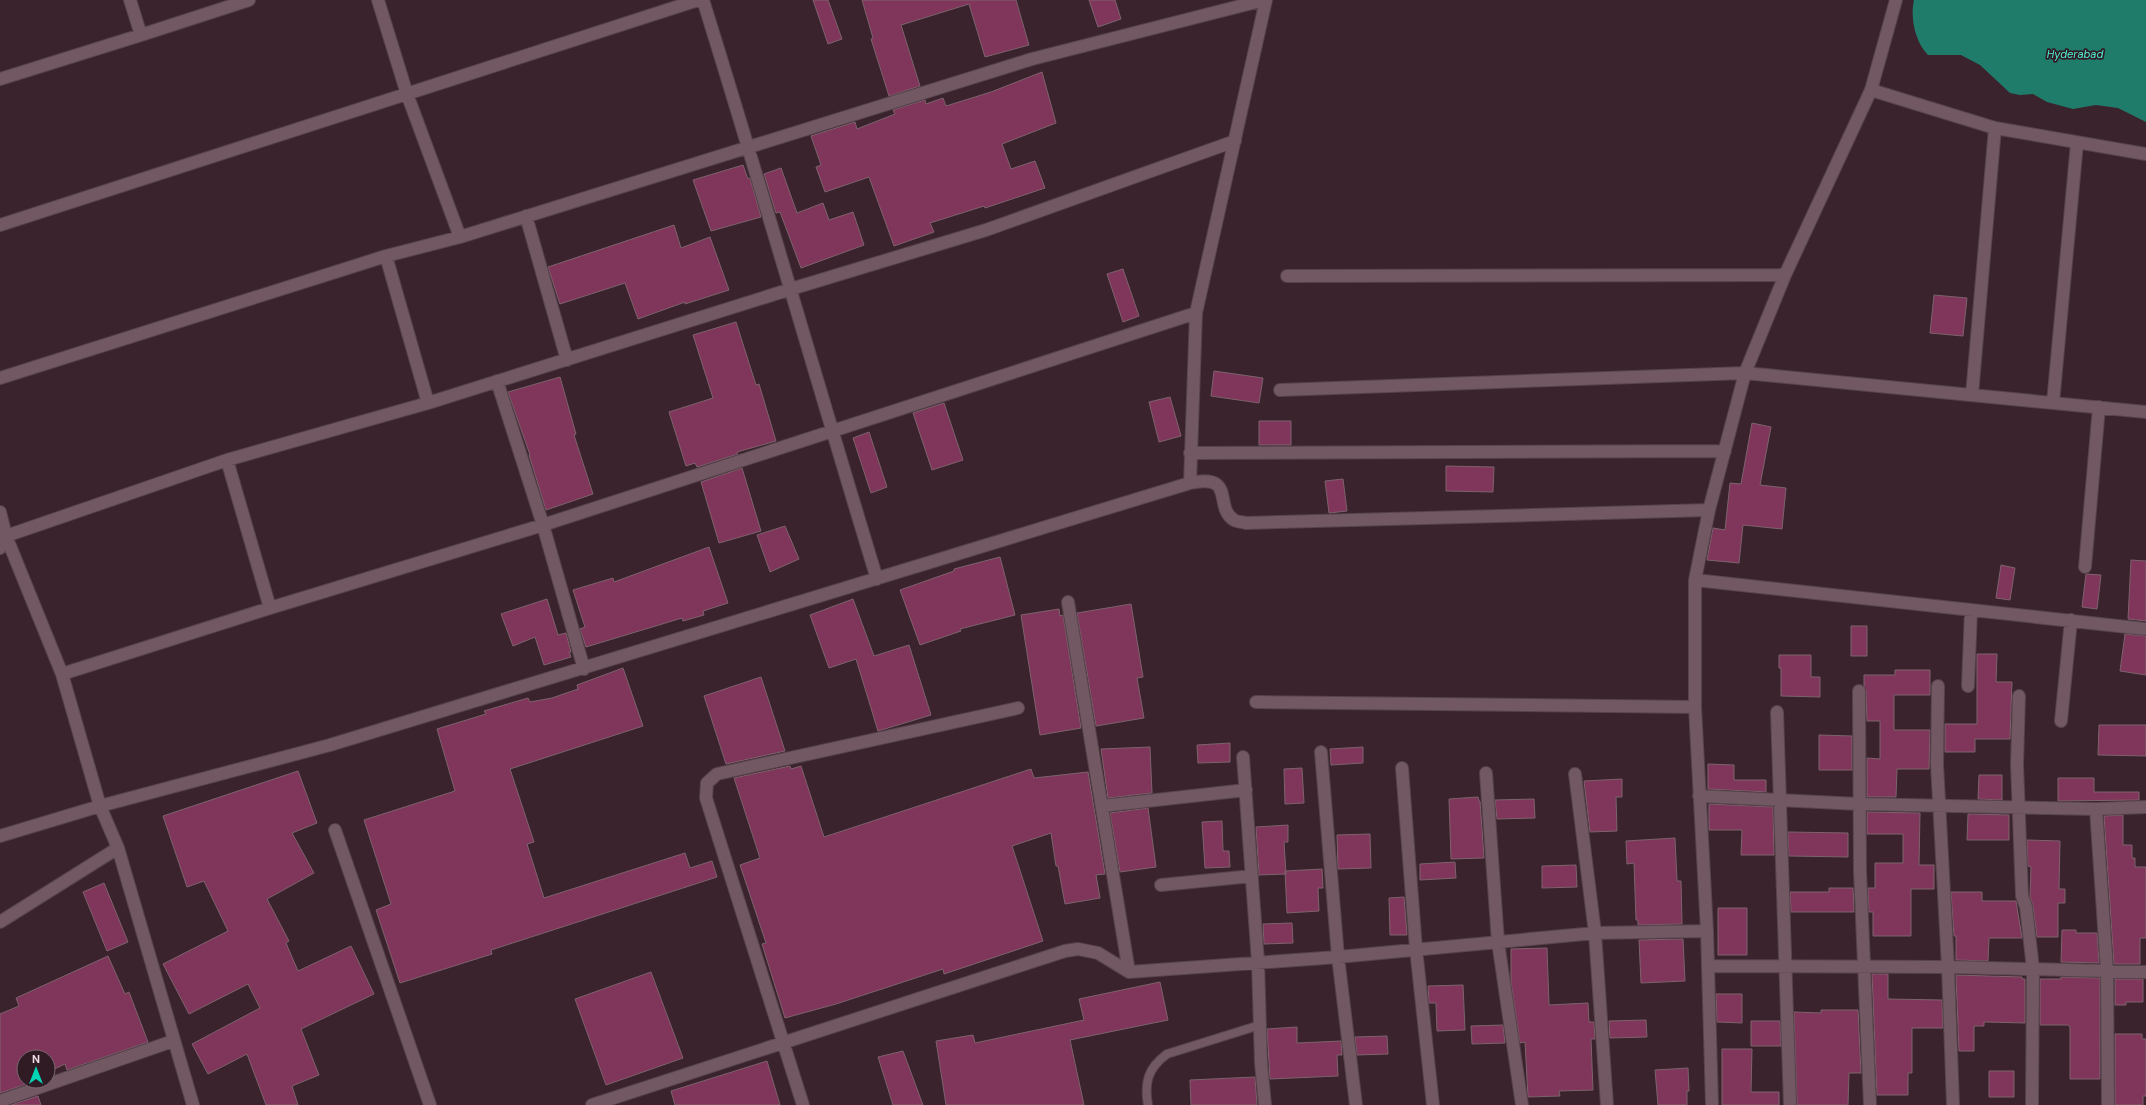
<svg xmlns="http://www.w3.org/2000/svg" width="2146" height="1105" font-family="'DM Sans',sans-serif">
<rect width="100%" height="100%" fill="#3a232d"/>
<path fill="#1f7c6b" d="M1914,0H2146V122L2118,108L2096,105L2073,109L2047,102L2033,94L2020,95L2010,93L1980,65L1961,55H1928C1915,42 1910,18 1914,0Z"/>
<path fill="#80365a" stroke="#7d626d" d="M813,0H828L842,39L828,44Z
M862,0H1016L1029,45L985,57L969,4L901,25L920,86L889,96L871,39L873,38Z
M1089,0H1115L1121,19L1098,27Z
M1042,72L1056,123L1002,144L1011,169L1035,161L1045,188L985,208L984,206L930,223L934,232L894,246L869,177L825,192L816,167L821,165L811,136L855,122L857,129L895,114L893,110L925,100L926,104L943,98L946,106L991,92Z
M743,165L748,179L750,178L761,217L711,231L693,180Z
M781,168L797,213L823,203L829,220L853,212L864,245L801,268L780,212L776,213L764,174Z
M674,225L681,248L710,237L729,290L685,304V302L638,319L625,283L560,304L548,267Z
M1123,269L1139,316L1123,322L1107,274Z
M1934,295L1967,298L1963,336L1930,333Z
M736,322L756,385L759,384L776,441L737,452L738,454L697,467L695,463L686,466L669,412L713,398L693,335Z
M1214,371L1263,378L1259,403L1211,396Z
M560,377L576,434L574,435L593,494L546,510L529,455H530L508,392Z
M1170,397L1181,436L1159,442L1149,402Z
M944,403L963,460L932,470L913,413Z
M1259,421H1291V445H1259Z
M1752,423L1771,427L1760,485L1786,488L1782,529L1743,525L1739,563L1707,560L1713,528L1725,530L1730,483L1741,484Z
M869,432L887,487L871,493L853,438Z
M1446,466L1494,467L1493,492L1446,491Z
M742,468L761,531L719,543L701,482Z
M1343,479L1347,511L1329,513L1325,481Z
M785,526L799,559L770,572L757,535Z
M709,547L728,603L703,611L704,615L683,621L682,618L586,647L580,629L585,627L573,590L613,578L614,582Z
M1000,557L1015,615L960,629L961,631L920,645L900,590L954,571V569Z
M2131,560L2146,561V621L2128,619Z
M2001,565L2015,568L2010,600L1996,598Z
M2086,574L2101,575L2097,609L2082,607Z
M547,599L558,635L566,633L571,652H569L571,657L544,665L535,637L513,646L501,614Z
M853,599L874,656L909,645L931,715L878,731L856,659L829,668L810,615Z
M1131,604L1143,677L1137,678L1144,718L1096,726L1077,613Z
M1059,609L1060,616L1063,615L1081,728L1040,735L1021,615Z
M1851,626H1867V656H1851Z
M2125,634L2146,636V675L2120,671Z
M1977,654H1997L1996,682H2012L2010,739H1975V752H1945V724H1977Z
M1779,655H1811V677H1820V697L1781,696V668H1779Z
M623,668L643,726L510,769L534,842L527,844L544,898L685,853L690,868L712,861L717,877L491,950L492,954L400,983L376,910L391,904L364,820L455,791L437,729L486,714L484,711L528,698L530,702L552,698L578,689L577,685Z
M1895,670H1930V695H1894V730H1930L1929,769H1897L1896,797H1867V758L1880,759V721H1867L1866,691L1864,686V675H1895Z
M761,677L785,751L726,764L704,696Z
M2099,725H2146V756L2098,755Z
M1819,735L1852,736V770H1819Z
M1230,743V762L1198,763L1197,745Z
M1150,747L1152,793L1108,798L1101,749Z
M1363,747V763L1331,765L1330,749Z
M1708,764L1734,765V780H1766V792L1708,789Z
M790,766L791,769L801,766L824,837L1031,769L1034,778L1088,772L1105,874L1096,875L1100,898L1065,904L1058,866H1056L1051,833L1012,846L1043,941L944,974L943,969L836,1004L785,1018L762,944L766,943L740,865L760,858L734,778Z
M1302,768L1304,803L1285,804L1284,769Z
M298,771L317,823L292,833L314,873L267,899L289,941L286,943L298,971L351,946L374,994L301,1029L319,1075L292,1086L298,1105H266L247,1054L208,1074L192,1044L260,1008L248,984L189,1014L163,964L228,931L204,881L187,887L163,816Z
M1979,775H2002V800L1978,799Z
M2058,778H2094V792H2139V800L2058,801Z
M1622,779V797H1616L1617,831L1590,832L1584,781Z
M1478,797L1479,801H1480L1484,858L1451,859L1449,799Z
M1534,799L1535,818L1497,819L1495,800Z
M1709,804L1773,807L1774,855H1741L1742,830H1709Z
M1148,808L1156,867L1120,872L1110,813Z
M1867,812L1920,813L1919,865H1934V889H1911V936H1873V912H1869L1868,888H1875V863H1903V834H1867Z
M1968,814L2009,815V840H1967Z
M2123,815V845H2132V858H2135V867H2146V938H2140V964H2114L2104,816Z
M1222,821L1223,851H1229L1230,867L1205,868L1202,822Z
M1288,825V842H1284L1286,874L1259,875L1256,827Z
M1788,832L1848,833V857L1789,856Z
M1370,834L1371,868L1338,869L1337,835Z
M1675,838L1677,881H1681L1682,924L1638,925V920H1636L1634,863L1627,864L1626,841Z
M2027,840L2060,841L2059,889H2065V903H2058V937H2037L2033,906L2030,897L2031,867L2028,866Z
M1455,862L1456,878L1420,880V864Z
M1576,865L1577,887L1542,888V866Z
M1322,869L1323,888H1318L1319,911L1287,913L1285,871Z
M104,883L128,942L107,951L83,892Z
M1829,888H1853L1854,912H1791L1790,892H1829Z
M1951,892H1982V901H2016L2022,938H1989L1988,961L1956,960V936H1954Z
M1404,897L1407,935H1390L1389,898Z
M1718,908H1747V955H1718Z
M1292,923L1293,943L1264,944L1263,924Z
M2062,930H2076V933H2097L2099,963L2061,962Z
M1683,939L1685,981L1641,983L1639,940Z
M1547,948L1549,1005L1588,1003L1589,1022H1594L1595,1039H1591L1593,1090L1559,1091L1560,1096L1528,1097L1525,1042L1520,1043L1511,982V949Z
M108,956L125,994L129,992L148,1042L67,1070L65,1064L48,1072V1057H24V1081L33,1082L0,1093V1014L19,1006L16,998Z
M651,972L683,1058L606,1085L575,999Z
M1872,974H1888V999L1942,1000L1943,1028H1912V1073H1908V1095H1877Z
M1956,975L2022,977V979H2025V1023L1984,1022V1026H1974V1051H1959Z
M2061,977L2100,978V1079H2070V1027L2068,1025H2040V979H2061Z
M2115,979H2143V1002H2126V1005H2115Z
M1160,982L1168,1020L1070,1040L1084,1105H946L936,1041L973,1035L975,1043L1084,1020L1079,999Z
M1463,985L1465,1030L1437,1031L1436,1003H1429L1428,986Z
M1716,994H1742V1023L1717,1022Z
M1821,1010H1858L1861,1073H1849L1848,1105H1797L1794,1012L1821,1013Z
M1646,1020L1647,1037L1610,1038L1609,1021Z
M1751,1021H1780L1781,1046H1751Z
M1503,1025L1505,1043L1472,1044L1471,1026Z
M1297,1027V1043L1341,1041L1342,1055H1337L1338,1076L1270,1079L1267,1029Z
M2115,1034H2142V1039H2146V1096H2143V1105H2115Z
M1387,1036L1388,1054L1357,1055L1355,1037Z
M1722,1049H1752L1751,1092H1779V1105H1722Z
M903,1051L923,1105H893L878,1057Z
M767,1061L780,1105H675L671,1091Z
M1688,1068L1689,1091H1687V1105H1658L1655,1070Z
M1989,1071H2014V1097H1989Z
M1255,1077L1257,1105H1191L1190,1080Z
M38,1096L41,1105H11Z"/>
<g fill="none" stroke-linecap="round" stroke-linejoin="round">
<defs>
<path id="lane" d="M1148,1105C1144,1082 1148,1068 1167,1054L1260,1025"/>
<path id="street" d="M378,0L407,94L460,237
M703,0C763,192 818,386 877,579
M1266,0L1196,313L1190,483C1237,473 1213,507 1234,520C1237,522 1243,522 1246,523L1709,510
M141,35L249,0
M0,79L141,35L130,0
M526,216L567,360
M0,225L698,0
M386,256L428,403
M1287,276L1785,275
M0,378L386,256L460,237L1032,59L1264,0
M497,381L543,525L584,669
M1280,390L1745,373L2146,412
M1972,395L1995,128
M2053,403L2077,143
M1190,453L1725,451
M227,460L270,608
M0,512L6,536L62,674L100,806L118,848L193,1105
M0,548L6,536L227,460L428,403L791,289L986,230L1235,141
M2085,567L2099,407
M1695,580L2146,629
M1068,602L1129,972
M62,674L270,608L543,525L1196,313
M1938,686L1937,764L1948,967L1953,1105
M1968,686L1971,610
M1859,691L1860,871L1870,1105
M2019,696L2017,764L2022,896L2026,907L2033,969L2032,1105
M1256,702L1695,707
M1777,712L1790,1105
M2061,721L2071,620
M1321,752L1338,957L1356,1105
M1243,757L1258,962L1261,1063L1265,1105
M1402,768L1416,949L1433,1105
M1486,773L1498,942L1522,1105
M1575,774L1595,933L1607,1105
M1699,796L1859,804L2096,809L2146,807
M1102,806L1246,790
M2096,809L2107,971L2108,1105
M335,830L430,1105
M0,836L100,806L330,745L1190,483
M1161,885L1252,876
M0,922L118,848
M1708,966L1948,967L2146,972
M0,1101L173,1041
M592,1105L1065,951L1078,949L1098,953L1129,972L1338,957L1595,933L1707,931
M803,1105L706,798L707,783L717,774L1018,708
M1712,1105L1707,931L1695,707V580L1709,510L1745,373L1785,275L1871,90"/>
<path id="secondary" d="M1896,0L1871,90L1995,128L2146,154"/>
</defs>
<use href="#lane" stroke="#56434c" stroke-width="10"/>
<use href="#street" stroke="#56434c" stroke-width="14"/>
<use href="#secondary" stroke="#56434c" stroke-width="14"/>
<use href="#lane" stroke="#725863" stroke-width="8"/>
<use href="#street" stroke="#725863" stroke-width="12"/>
<use href="#secondary" stroke="#725863" stroke-width="12"/>
</g>
<g text-anchor="middle" stroke-width="3.5" stroke-linejoin="round" paint-order="stroke">
<g font-size="11" font-style="italic" fill="#50f3d4" stroke="#301a24">
<text x="2075" y="58">Hyderabad</text>
</g>
</g>
<g transform="translate(36 1069)"><circle r="19" fill="#301a24" stroke="#7c6871"/>
<path d="M0-3L7 15L0 10L-7 15Z" fill="#01d5b6"/>
<text y="-6" font-size="11" font-weight="bold" text-anchor="middle" fill="#eedee4">N</text>
</g>
</svg>
